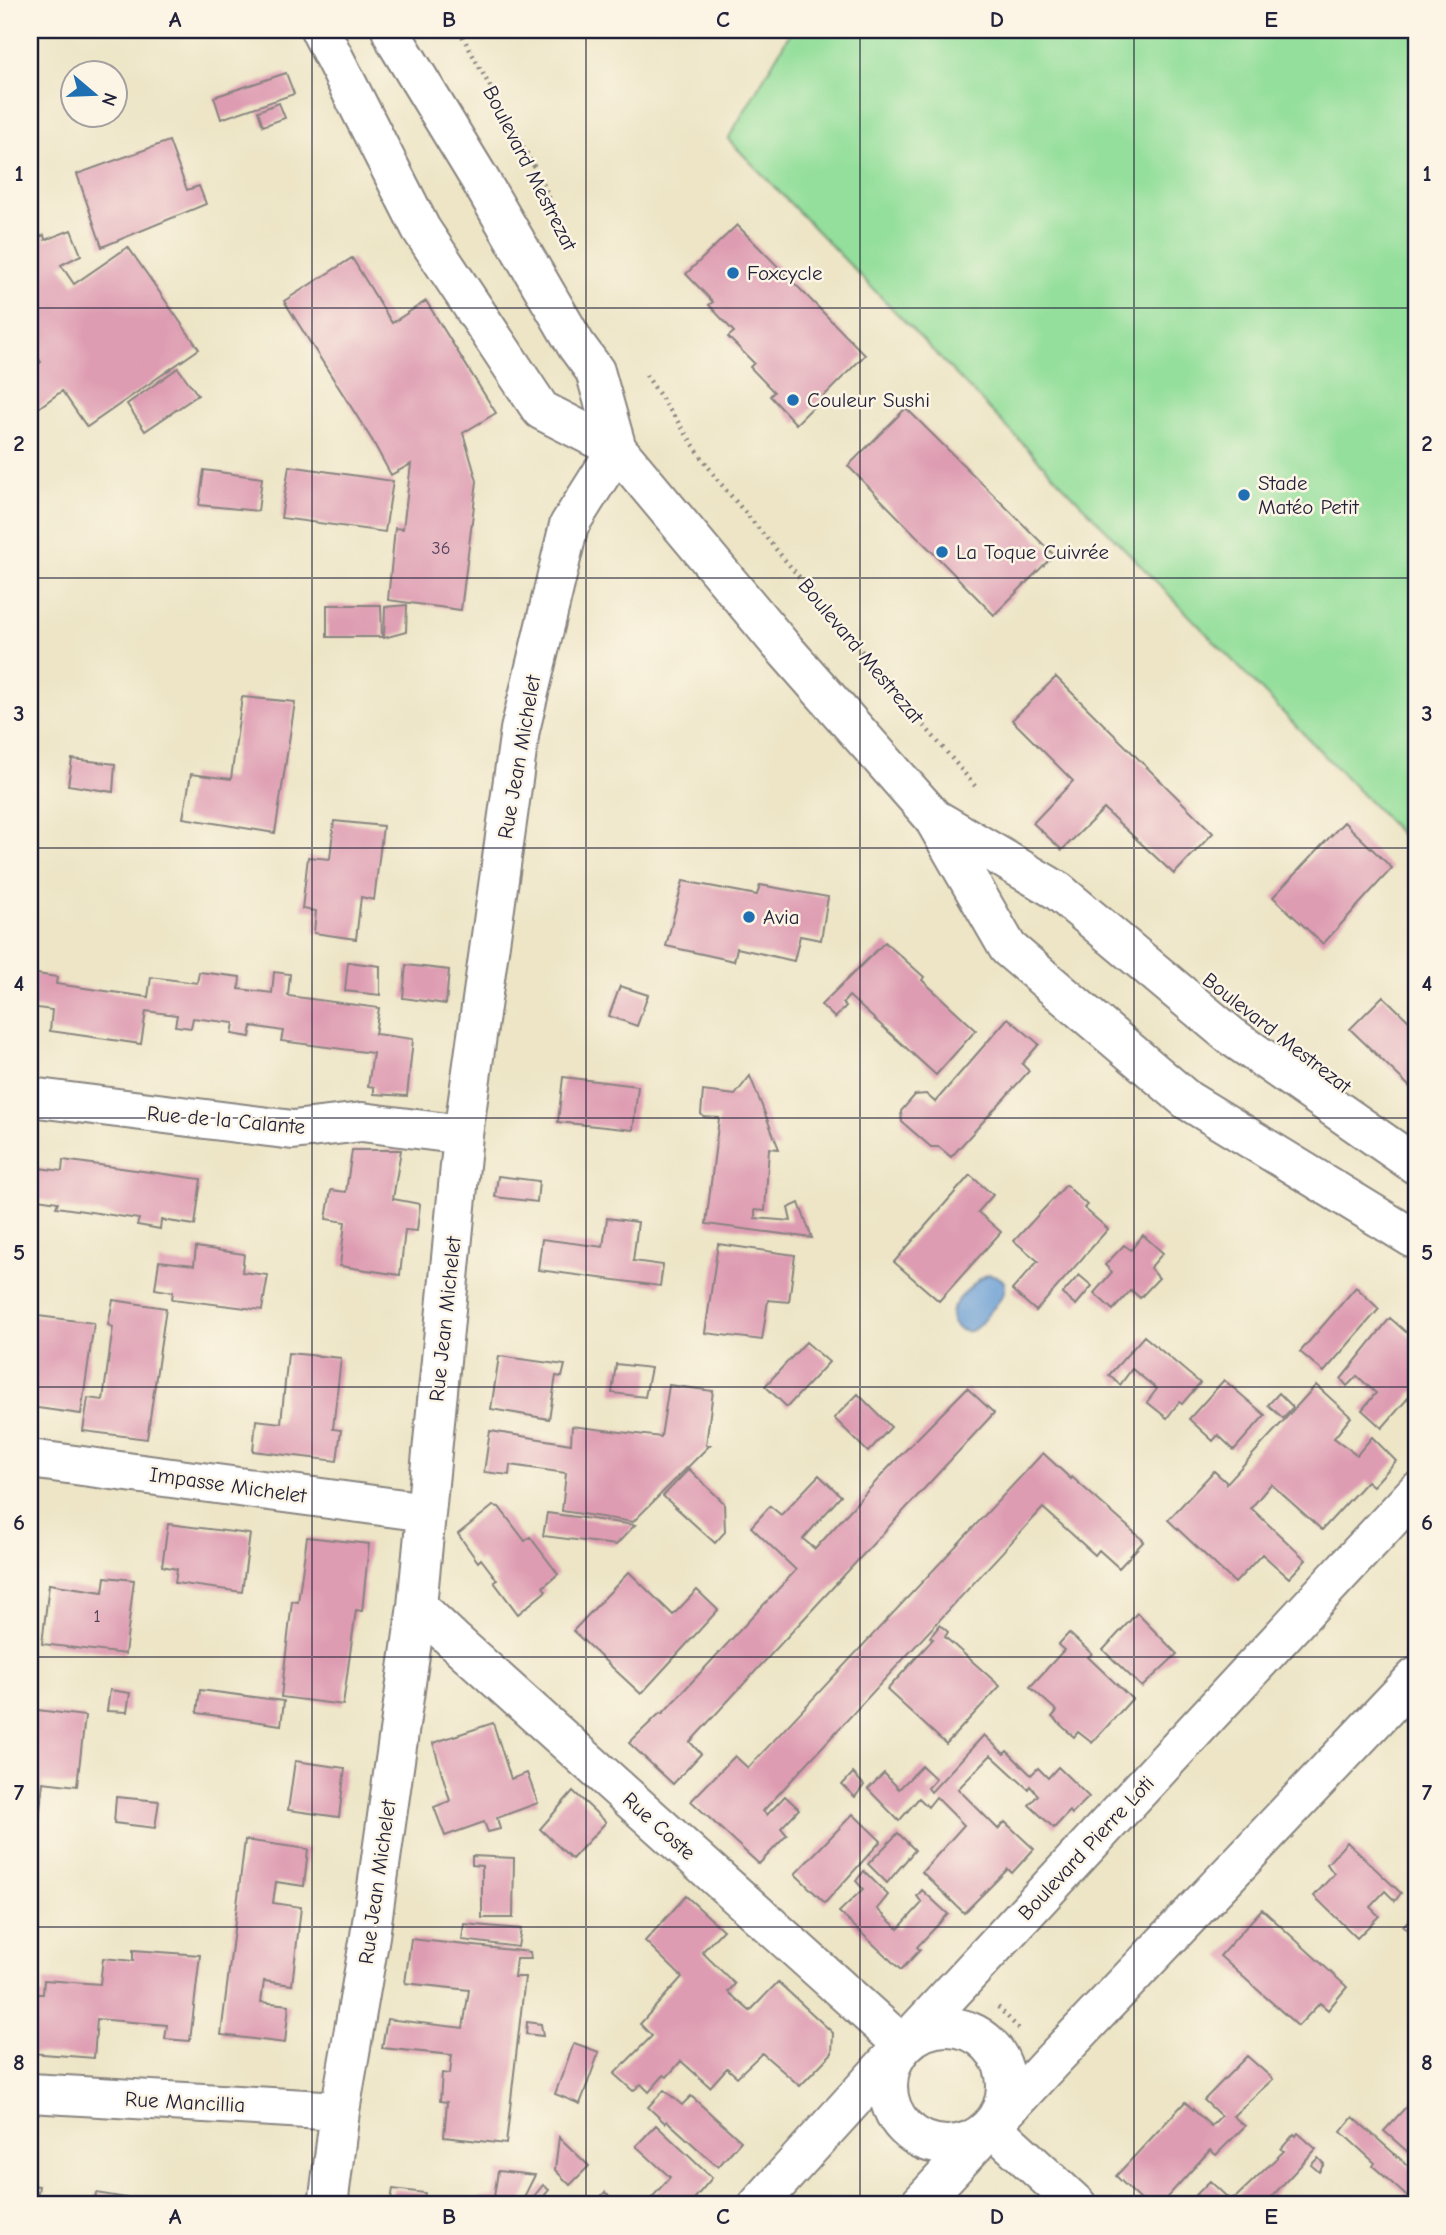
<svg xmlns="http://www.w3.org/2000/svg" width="1446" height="2235" font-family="'Comic Neue',sans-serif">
<rect width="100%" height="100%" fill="#fcf5e5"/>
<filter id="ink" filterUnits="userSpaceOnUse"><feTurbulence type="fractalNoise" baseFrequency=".0143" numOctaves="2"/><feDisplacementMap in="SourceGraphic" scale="14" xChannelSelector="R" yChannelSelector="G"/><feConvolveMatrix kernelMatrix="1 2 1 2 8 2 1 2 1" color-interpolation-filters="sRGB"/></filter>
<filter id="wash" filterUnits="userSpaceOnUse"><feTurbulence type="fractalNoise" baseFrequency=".00686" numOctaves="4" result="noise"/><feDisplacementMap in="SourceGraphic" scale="28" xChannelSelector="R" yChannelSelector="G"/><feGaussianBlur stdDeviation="1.57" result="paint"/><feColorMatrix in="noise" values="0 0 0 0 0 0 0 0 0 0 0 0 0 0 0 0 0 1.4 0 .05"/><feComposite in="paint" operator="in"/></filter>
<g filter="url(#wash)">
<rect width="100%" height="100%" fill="#ede5c6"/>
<path fill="#94df9b" stroke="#5b806b" stroke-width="2" d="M792,30H1416V850L728,139Z"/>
<path fill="#689dd4" stroke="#456088" stroke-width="2" d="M989,1274C1019,1280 1000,1301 988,1314C984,1319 979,1326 973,1330C959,1336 946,1320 953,1308C958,1298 979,1277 989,1274Z"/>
<g id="blocks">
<path fill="#de9cb2" d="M286,73L294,94L221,119L214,97Z
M279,103L285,118L263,126L258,111Z
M169,141L187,190L199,186L206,204L102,247L77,174Z
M737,225L865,355L796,424L770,396L774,392L750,367L754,363L728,337L734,332L709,305L713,302L686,274Z
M71,230L81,255L61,265L74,284L128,247L199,349L87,427L62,391L30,414V370L41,362L30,346V241L44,235L45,240Z
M352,258L392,323L426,301L496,413L463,433L477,481L461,610L388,600L395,528L403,529L411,464L391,475L372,440L284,301Z
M178,368L198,395L145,431L127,404Z
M906,408L1054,555L994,615L848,466Z
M289,466L393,481L385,532L281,518Z
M204,470L262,478L258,511L199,505Z
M327,605H381L382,637H327Z
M407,605L406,632L384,638L385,607Z
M1056,677L1213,833L1174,874L1104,809L1062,850L1033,823L1073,781L1012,720Z
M242,697L295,702L275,833L183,818L191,774L231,779Z
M72,759L115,764L113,792L68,785Z
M334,821L383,826L374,900L361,897L356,939L314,933L316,911L302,909L308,857L330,859Z
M1344,822L1392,868L1323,944L1273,897Z
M683,881L757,895L760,885L828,897L821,940L800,936L794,961L737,948L734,961L666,946Z
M885,942L924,977L922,980L976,1030L936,1075L849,996L843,1003L846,1006L835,1018L821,1005Z
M348,962L380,966V995L345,991Z
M406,965L449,970L446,1004L403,998Z
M199,972L240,977L239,989L272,993L274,972L290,974L288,996L379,1008L375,1034L413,1039L407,1096L374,1094V1087L368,1086L373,1053L281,1041L283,1031L252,1026L250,1037L232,1034L234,1023L193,1018L191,1028L175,1026L177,1015L146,1011L141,1044L50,1031L52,1010L30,1007V973L57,977L56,984L148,997L151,977L197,983Z
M620,986L648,995L637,1026L609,1016Z
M1383,996L1416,1028V1084L1412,1089L1350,1029Z
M1008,1018L1039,1044L1022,1064L1029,1071L951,1157L939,1147H931L902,1122L901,1111L915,1095L926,1094L935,1102Z
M750,1076L779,1149L769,1148L765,1211L755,1210V1218L791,1221L788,1208L799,1203L812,1238L706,1224L719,1118L704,1117L701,1114L703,1091L735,1095Z
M563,1077L638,1086L633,1130L558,1122Z
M352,1150H401L393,1199L420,1204L417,1231L405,1230L400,1275L340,1266L345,1222L326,1219L331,1190L346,1192Z
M63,1160L201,1179L195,1225L161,1220L160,1229L149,1227L137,1225L139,1219L56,1207L58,1202L30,1198V1167L62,1171Z
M970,1175L993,1195L978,1212L1001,1232L939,1301L894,1262Z
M498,1176L539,1181L537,1202L495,1197Z
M1066,1185L1087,1205L1084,1208L1108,1229L1036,1311L1012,1290L1038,1261L1014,1241Z
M607,1218L638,1222L633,1261L663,1265L660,1286L538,1270L542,1239L603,1247Z
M1143,1235L1163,1253L1150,1268L1159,1278L1140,1298L1131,1290L1113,1310L1094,1293L1112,1272L1105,1265L1124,1245L1131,1250Z
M718,1244L795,1255L789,1302L768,1300L762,1340L705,1333Z
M196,1247L244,1254L242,1272L268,1275L262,1310L172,1299L173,1292L155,1289L159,1261L194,1265Z
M1079,1275L1092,1286L1076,1305L1062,1294Z
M1356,1287L1379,1309L1324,1372L1300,1352Z
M113,1300L166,1308L147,1439L83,1431L88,1398L103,1400L113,1327L108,1325Z
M30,1315L94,1323L81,1414L30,1407Z
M1390,1318L1416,1341V1389L1382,1428L1362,1410L1376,1393L1357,1376L1347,1386L1341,1379Z
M1144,1336L1200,1383L1182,1404L1179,1402L1167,1418L1147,1402L1157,1389L1132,1369L1120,1385L1109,1375Z
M806,1342L829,1362L787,1407L765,1386Z
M288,1353L341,1358L333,1429L341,1430L337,1461L253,1451L256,1420L281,1423Z
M499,1356L565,1365L562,1377L556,1376L549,1419L491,1409Z
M616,1364L651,1368L645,1397L612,1393Z
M1224,1380L1265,1415L1234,1450L1218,1435L1213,1441L1189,1419Z
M669,1385L713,1391L706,1445H710L633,1522L562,1511L566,1473L510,1465L509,1475L484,1472L490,1431L571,1444L572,1426L661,1437Z
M1316,1385L1351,1417L1334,1438L1357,1455L1372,1437L1396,1461L1373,1486L1367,1481L1322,1530L1271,1484L1251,1508L1306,1560L1289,1578L1262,1554L1235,1583L1168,1520L1214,1471L1226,1482V1484Z
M967,1388L994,1413L690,1742L701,1754L673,1784L629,1743L660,1713L662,1714L796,1570L751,1527L770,1506L781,1515L819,1475L841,1496L803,1539L815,1549L890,1466Z
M1279,1393L1293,1407L1283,1418L1268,1405Z
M858,1394L891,1427L868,1452L834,1418Z
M1043,1453L1071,1479L1072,1477L1144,1541L1119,1568L1099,1550L1095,1555L1043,1508L763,1811L767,1815L785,1796L799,1809L781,1828L787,1835L759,1864L691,1801L735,1756L748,1768Z
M689,1469L724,1503L725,1532L715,1543L663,1496Z
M493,1506L499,1507L525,1541L530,1537L558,1574L543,1587L546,1591L518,1614L494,1582L497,1580L481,1559L478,1562L458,1534Z
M547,1513L635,1525L616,1545L543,1536Z
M168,1524L250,1534L242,1592L175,1583L177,1569L162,1566Z
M307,1537L369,1544L362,1611L356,1610L343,1705L281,1697L292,1601L298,1602Z
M629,1572L673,1615L697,1590L718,1610L641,1694L573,1631Z
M105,1577L134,1580L125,1654L42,1644L49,1584L103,1592Z
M1137,1613L1177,1654L1142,1687L1103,1650Z
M940,1625L948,1632L945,1637L1000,1686L946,1744L887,1690L933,1639L930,1637Z
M1069,1633L1092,1654L1088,1657L1132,1699L1092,1743L1078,1732L1074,1737L1052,1717L1057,1711L1030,1687L1064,1650L1058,1645Z
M110,1690L130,1693L127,1712L107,1711Z
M200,1690L284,1701L281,1725L197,1713Z
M30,1709L85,1716L77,1786L43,1782L31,1892H30Z
M493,1723L511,1779L527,1773L538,1803L497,1818L500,1829L488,1832L484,1822L445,1836L434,1807L450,1801L433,1743Z
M984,1735L1004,1754L1007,1751L1031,1775L1038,1768L1048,1778L1058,1767L1089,1797L1072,1814L1070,1811L1054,1828L1029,1805L1038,1795L1030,1786L1028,1789L991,1755L958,1789L998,1829L1005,1822L1034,1849L1012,1873L1008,1869L964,1913L922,1872L964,1825L936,1797L928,1807L919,1798L899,1821L868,1789L884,1773L899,1789L922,1766L936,1779L928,1788L931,1792Z
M295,1761L345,1768L339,1817L288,1810Z
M853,1773L864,1785L855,1797L842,1785Z
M573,1791L606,1822L572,1859L540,1829Z
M116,1797L159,1801L155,1828L114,1823Z
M853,1814L881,1841L825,1903L795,1874Z
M898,1833L915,1850L887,1883L868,1864Z
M245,1840L308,1849L304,1886L276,1882L273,1903L301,1907L292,1985L264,1981L261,2002L289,2005L285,2043L221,2035Z
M1347,1842L1401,1893L1395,1901L1385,1891L1370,1907L1379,1916L1357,1938L1314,1896L1334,1874L1327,1864Z
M472,1856L514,1858L513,1918H482V1866L472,1865Z
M864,1871L888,1895L877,1909L898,1929L922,1903L917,1896L922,1890L948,1914L917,1947L920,1950L901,1970L839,1912L863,1889L856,1881Z
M686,1896L723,1930L702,1952L735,1984L728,1992L750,2011L778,1982L833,2033L832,2053L800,2086L762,2053L737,2077L727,2068L710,2087L681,2061L667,2077L664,2075L649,2092L641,2084L633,2091L614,2074L652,2036L640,2024L682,1977L645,1941Z
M1262,1909L1347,1987L1328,2010L1320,2003L1298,2026L1220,1956Z
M1416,1912V1938L1403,1926Z
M464,1924L521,1929L518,1947L462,1940Z
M411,1939L530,1952L531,1959H516L514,1977H525L506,2144L444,2137L447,2102L440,2101L442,2073L450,2074L452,2055L382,2048L387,2019L463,2028L469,1990L405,1983Z
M133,1950L200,1955L190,2041L165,2039L167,2025L97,2019L94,2058L30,2053V1994H43L44,1980L100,1984L103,1958L133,1961Z
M527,2022L541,2024L543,2036L526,2034Z
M574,2043L599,2052L580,2104L555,2094Z
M1247,2056L1273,2079L1233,2116L1245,2126L1216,2155L1210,2150L1160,2205H1146L1116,2176L1185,2102L1211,2126L1221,2116L1204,2100Z
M664,2090L682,2105L691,2096L741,2141L718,2167L667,2121L665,2123L648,2107Z
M1416,2096V2159L1384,2131Z
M1353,2117L1416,2173V2198L1413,2202L1373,2166L1375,2163L1341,2132Z
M656,2125L712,2178L689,2205H653L649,2201L670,2177L636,2146Z
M1298,2133L1316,2149L1264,2205H1186L1210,2181L1229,2199L1236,2197L1284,2151L1281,2149L1294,2134L1296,2136Z
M559,2137L589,2166L570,2185L555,2170Z
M1318,2158L1324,2164L1319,2172L1311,2165Z
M498,2171L535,2175L520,2205H479L480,2197H494Z
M30,2185L39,2186L36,2205H30Z
M543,2185L549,2190L544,2196L553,2205H527Z
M393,2189L425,2193L423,2205H390Z
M605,2192L618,2205H593Z
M96,2193L163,2204V2205H94Z"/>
</g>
</g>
<g filter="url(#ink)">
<use href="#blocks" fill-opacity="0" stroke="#888480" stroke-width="2"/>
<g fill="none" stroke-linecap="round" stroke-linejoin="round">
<defs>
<path id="minor" d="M30,1097L293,1130L362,1122L463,1135
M30,1459L426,1512
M417,1606L452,1639L903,2045
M888 2086a59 59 0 1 1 118 0a59 59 0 1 1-118 0Z
M30,2093L340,2111
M991,2126L1077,2205
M328,2205L340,2111L370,1936L417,1606L463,1135L520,730L569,525L617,449
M758,2205L903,2045L1416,1492
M919,2205L1051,2062L1416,1677"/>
<path id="major" d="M320,30L421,229L541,410L617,449L780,644L932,816L1008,948L1187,1100L1416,1240
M391,30L397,43L479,178L576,345L595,371L617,449
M934,818L1058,891L1231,1036L1416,1165"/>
</defs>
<use href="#minor" stroke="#888480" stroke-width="42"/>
<use href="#major" stroke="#888480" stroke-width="42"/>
<path stroke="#888480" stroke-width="4.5" stroke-dasharray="2 5" stroke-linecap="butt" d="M459,30L542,181L558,218
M646,375L716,478L975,786
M998,2007L1021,2031"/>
<use href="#minor" stroke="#fff" stroke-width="38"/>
<use href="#major" stroke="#fff" stroke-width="38"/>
</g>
</g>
<path fill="none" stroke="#22223b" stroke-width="2" stroke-opacity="0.55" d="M312,30V2205M586,30V2205M860,30V2205M1134,30V2205M30,308H1416M30,578H1416M30,848H1416M30,1118H1416M30,1387H1416M30,1657H1416M30,1927H1416"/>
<g fill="#1f6fb2" stroke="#fcf5e5" stroke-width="2.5">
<circle cx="733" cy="273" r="7"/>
<circle cx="793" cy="400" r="7"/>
<circle cx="1244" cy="495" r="7"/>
<circle cx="942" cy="552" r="7"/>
<circle cx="749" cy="917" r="7"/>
</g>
<g text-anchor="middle" stroke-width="5" stroke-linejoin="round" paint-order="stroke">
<g font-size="18" fill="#514059">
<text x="441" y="554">36</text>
<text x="97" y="1622">1</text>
</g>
<g font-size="21" fill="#22223b" stroke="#fcf5e5">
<text transform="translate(530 168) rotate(63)" y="7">Boulevard Mestrezat</text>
<text transform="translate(861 651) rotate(50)" y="7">Boulevard Mestrezat</text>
<text transform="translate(519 757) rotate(-80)" y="7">Rue Jean Michelet</text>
<text transform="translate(1277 1033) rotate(38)" y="7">Boulevard Mestrezat</text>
<text transform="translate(226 1120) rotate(5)" y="7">Rue de la Calante</text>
<text transform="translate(445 1319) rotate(-84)" y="7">Rue Jean Michelet</text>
<text transform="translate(228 1485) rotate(8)" y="7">Impasse Michelet</text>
<text transform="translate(659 1826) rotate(42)" y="7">Rue Coste</text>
<text transform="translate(1086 1848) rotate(-47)" y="7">Boulevard Pierre Loti</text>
<text transform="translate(377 1882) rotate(-82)" y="7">Rue Jean Michelet</text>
<text transform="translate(185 2102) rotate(3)" y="7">Rue Mancillia</text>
</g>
<g font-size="21" fill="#22223b" stroke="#fcf5e5" text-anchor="start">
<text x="747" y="280">Foxcycle</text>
<text x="807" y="407">Couleur Sushi</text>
<text x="1258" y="490">Stade<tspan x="1258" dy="24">Matéo Petit</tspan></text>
<text x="956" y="559">La Toque Cuivrée</text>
<text x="763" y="924">Avia</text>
</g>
</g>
<rect width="1446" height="2235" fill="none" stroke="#fcf5e5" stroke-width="77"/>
<g transform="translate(94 94) rotate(109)"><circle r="33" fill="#fcf5e5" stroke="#a5a1a1" stroke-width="2"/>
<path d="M0-5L12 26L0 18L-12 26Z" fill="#1f6fb2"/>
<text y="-10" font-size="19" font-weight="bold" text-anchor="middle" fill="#22223b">N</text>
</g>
<rect x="38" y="38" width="1370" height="2158" fill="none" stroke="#22223b" stroke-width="2.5"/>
<g font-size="23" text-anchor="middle" font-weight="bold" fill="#22223b">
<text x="175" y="27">A</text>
<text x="449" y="27">B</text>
<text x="723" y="27">C</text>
<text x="997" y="27">D</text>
<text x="1271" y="27">E</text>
<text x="19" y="181">1</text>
<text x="1427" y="181">1</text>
<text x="19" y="451">2</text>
<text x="1427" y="451">2</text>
<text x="19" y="721">3</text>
<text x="1427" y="721">3</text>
<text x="19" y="991">4</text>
<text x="1427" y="991">4</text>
<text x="19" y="1260">5</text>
<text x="1427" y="1260">5</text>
<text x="19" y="1530">6</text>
<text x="1427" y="1530">6</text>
<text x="19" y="1800">7</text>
<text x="1427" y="1800">7</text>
<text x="19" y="2070">8</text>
<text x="1427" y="2070">8</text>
<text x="175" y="2224">A</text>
<text x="449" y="2224">B</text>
<text x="723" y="2224">C</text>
<text x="997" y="2224">D</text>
<text x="1271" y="2224">E</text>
</g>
</svg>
